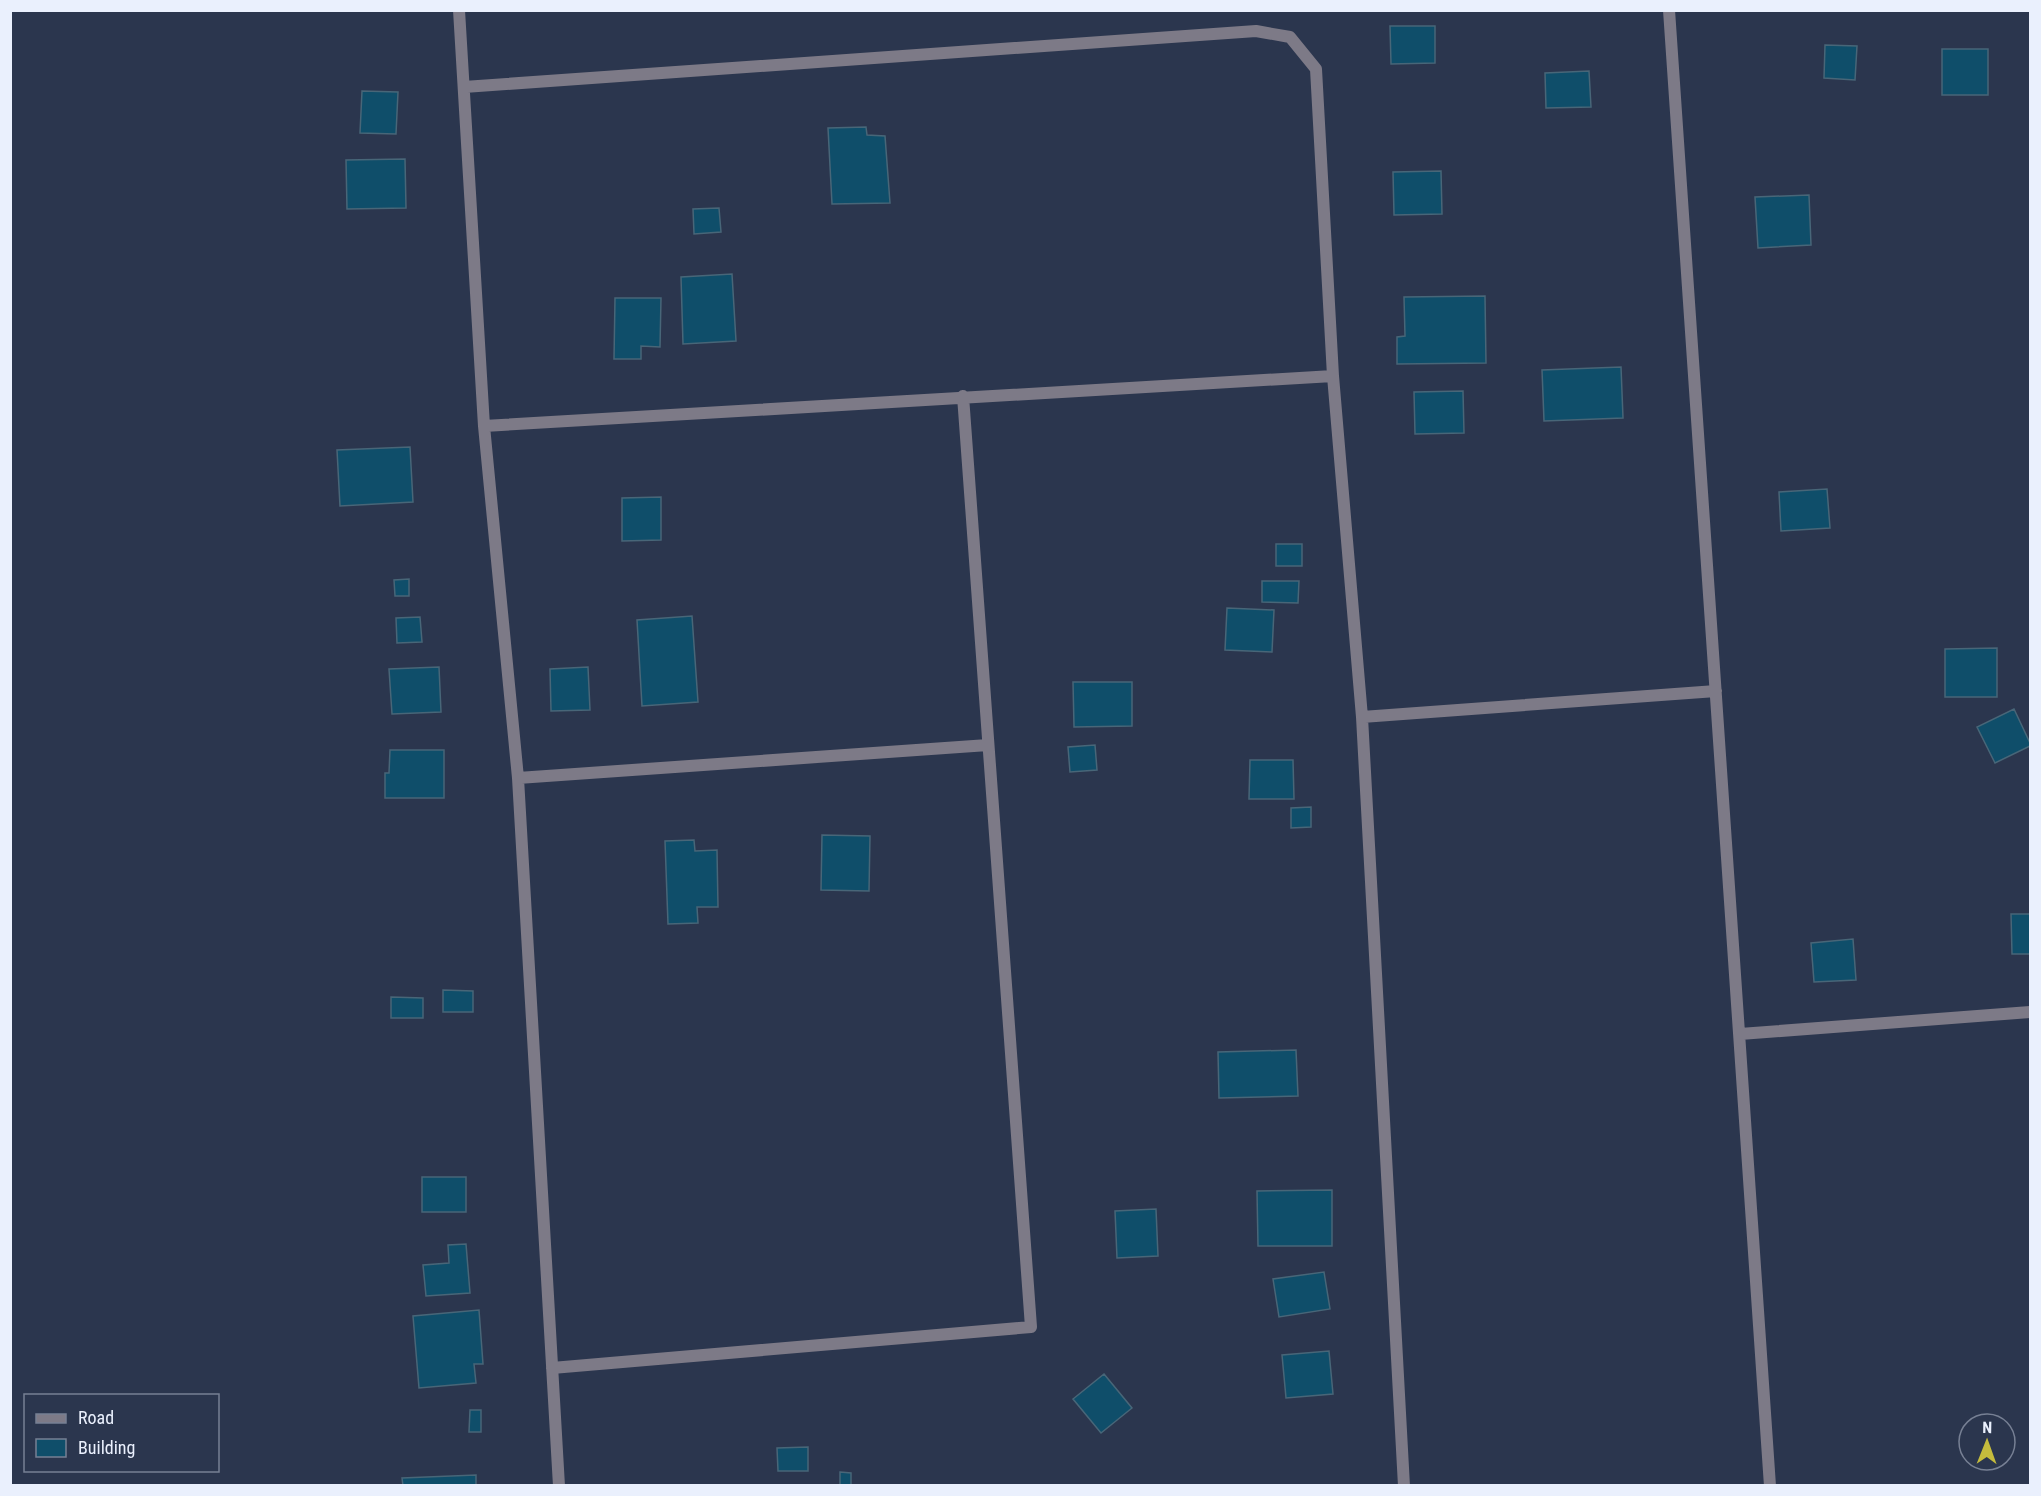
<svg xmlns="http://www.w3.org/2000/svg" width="2041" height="1496" font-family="'Roboto Condensed',sans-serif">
<rect width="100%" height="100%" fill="#2b364e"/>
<path fill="#0f4e6a" stroke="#486678" stroke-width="1.5" d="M1390,26H1435V63L1391,64Z
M1825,45L1857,46L1855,80L1824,78Z
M1942,49H1988V95H1942Z
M1589,71L1591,107L1546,108L1545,73Z
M362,91L398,92L396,134L360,133Z
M866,127L867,135L885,136L890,203L832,204L828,128Z
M405,159L406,208L347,209L346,160Z
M1441,171L1442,214L1394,215L1393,172Z
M1809,195L1811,245L1758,248L1755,197Z
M719,208L721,232L694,234L693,209Z
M732,274L736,341L683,344L681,277Z
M1485,296L1486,363L1397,364V337L1405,336L1404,297Z
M615,298H661L660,347L641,346V359H614Z
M1621,367L1623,418L1544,421L1542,370Z
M1463,391L1464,433L1415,434L1414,392Z
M410,447L413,502L340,506L337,450Z
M1827,489L1830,528L1781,531L1779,492Z
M661,497V540L622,541V498Z
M1276,544H1302V566H1276Z
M409,579V596H395L394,580Z
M1262,581H1299L1298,603L1262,602Z
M1227,608L1274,610L1272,652L1225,650Z
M692,616L698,702L642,706L637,620Z
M420,617L422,642L397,643L396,618Z
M1997,648V697H1945V649Z
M439,667L441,712L392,714L389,669Z
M588,667L590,710L551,711L550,669Z
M1073,682H1132V726L1074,727Z
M2014,709L2030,743V746L1995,763L1977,727Z
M1095,745L1097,770L1070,772L1068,747Z
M390,750H444V798H385V773H389Z
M1250,760H1293L1294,799H1249Z
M1311,807V827L1291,828V808Z
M822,835L870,836L869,891L821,890Z
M694,840L695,851L717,850L718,907H697L698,923L668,924L665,841Z
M2011,914H2030V954H2012Z
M1853,939L1856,980L1814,982L1811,943Z
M443,990L473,991V1012H443Z
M391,997L423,998V1018H391Z
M1296,1050L1298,1096L1219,1098L1218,1052Z
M422,1177H466V1212H422Z
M1332,1190V1246H1258L1257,1191Z
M1156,1209L1158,1256L1117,1258L1115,1211Z
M466,1244L470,1293L426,1296L423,1265L449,1263L448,1245Z
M1324,1272L1330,1309L1279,1317L1273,1279Z
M479,1310L483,1364H474L476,1383L419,1388L413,1316Z
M1329,1351L1333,1394L1286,1398L1282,1355Z
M1104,1374L1132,1408L1101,1433L1073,1399Z
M470,1410H481V1432H469Z
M808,1447V1471H778L777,1448Z
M840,1472L851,1473V1486H840Z
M476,1475V1486H403L402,1478Z"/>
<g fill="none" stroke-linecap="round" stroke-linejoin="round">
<path stroke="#7d7a87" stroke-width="12" d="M459,10L484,426L518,778L559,1486
M1669,10L1770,1486
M464,87L1256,31L1290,37L1316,69L1333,376L1362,717L1404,1486
M484,426L1333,376
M1362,717L1716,691
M518,778L988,745
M1740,1034L2030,1012
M552,1368L1031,1327L963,396"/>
</g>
<rect width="2041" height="1496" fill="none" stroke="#eaf0fd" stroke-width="24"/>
<rect x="24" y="1394" width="195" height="78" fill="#2b364e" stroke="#778094" stroke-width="1.5"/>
<rect x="36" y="1414" width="30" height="9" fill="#7d7a87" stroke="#778094" stroke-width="1.5"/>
<text x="78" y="1424" font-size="18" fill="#eaf0fd">Road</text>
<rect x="36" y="1439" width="30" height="18" fill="#0f4e6a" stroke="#778094" stroke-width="1.5"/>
<text x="78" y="1454" font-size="18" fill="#eaf0fd">Building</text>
<g transform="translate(1987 1442) rotate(1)"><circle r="28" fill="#2b364e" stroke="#778094" stroke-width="1.5"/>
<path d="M0-4.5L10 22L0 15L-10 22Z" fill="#c5bc3d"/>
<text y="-9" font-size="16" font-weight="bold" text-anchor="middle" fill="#eaf0fd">N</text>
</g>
</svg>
